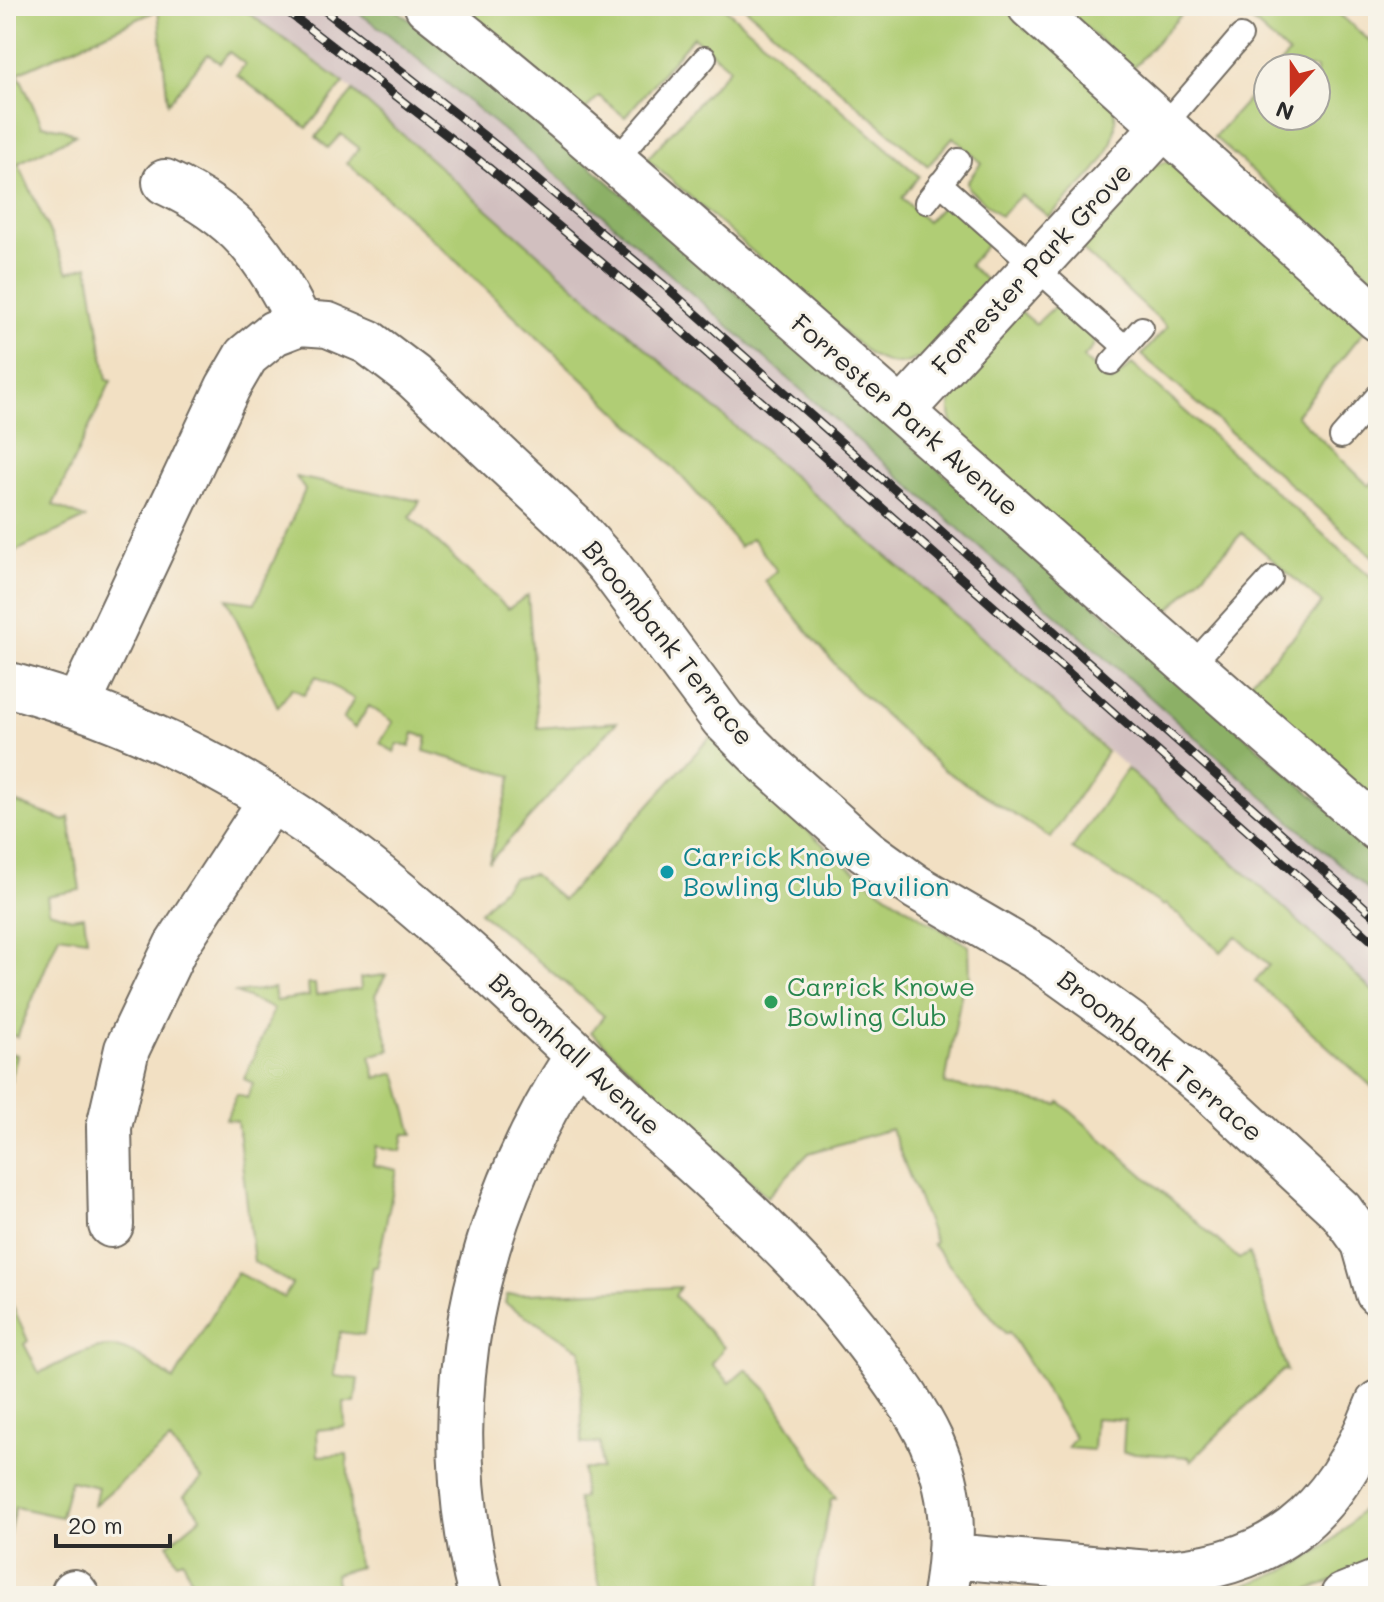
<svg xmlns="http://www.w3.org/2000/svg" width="1384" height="1602" font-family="Mali,sans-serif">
<rect width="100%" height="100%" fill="#f7f3e8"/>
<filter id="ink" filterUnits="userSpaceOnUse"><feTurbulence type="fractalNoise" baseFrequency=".0125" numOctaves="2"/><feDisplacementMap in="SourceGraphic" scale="16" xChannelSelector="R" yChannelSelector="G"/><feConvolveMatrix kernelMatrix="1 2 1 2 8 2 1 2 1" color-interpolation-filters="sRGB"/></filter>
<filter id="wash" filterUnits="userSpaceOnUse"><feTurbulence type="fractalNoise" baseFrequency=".006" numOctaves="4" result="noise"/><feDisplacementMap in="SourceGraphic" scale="32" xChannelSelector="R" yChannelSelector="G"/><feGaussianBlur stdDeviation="1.8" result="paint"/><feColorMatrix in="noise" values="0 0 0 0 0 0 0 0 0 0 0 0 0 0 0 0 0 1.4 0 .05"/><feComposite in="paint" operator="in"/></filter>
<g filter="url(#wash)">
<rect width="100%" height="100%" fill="#f2e0c3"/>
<path fill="#d1bfbf" d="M239,6H349L387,33L572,188L1378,898V996L1271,896L983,639L701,397L430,157L334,74Z"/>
<path fill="#b0cd74" stroke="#6e7c50" stroke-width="2" d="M6,6H239L344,83L307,128L237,75L245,64L229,52L220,63L208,54L168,103L158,10L18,73L42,125L64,129L76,135L18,163L68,272L88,266L107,380L111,381L53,505L85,518L6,556Z
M464,6H722L919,176L902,198L927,222L947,201L990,241L969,265L989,283C968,309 935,360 900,364C890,365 879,359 870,355L647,159L730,68L693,37L625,117L599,96L583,112L459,11Z
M743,6H832L836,10L841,6H1010L1112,96C1128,155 1085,179 1049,217L1021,195L1000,216L969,189L967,182L981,163L953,137L928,166Z
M1061,6H1189L1132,69Z
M1235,6H1330L1378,48V282L1214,137L1268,77V116H1316V68H1276L1289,54Z
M353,91L701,397L983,639L1107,752L1051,838L944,770L854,687L765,581L777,571L752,538L739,547C687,473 617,412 552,351C483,287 418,223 347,163L359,148L341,134L328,148L316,137Z
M1165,162L1183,163L1370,324L1296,415L1369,486L1378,477V561L1142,355L1167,327L1075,243L1150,167Z
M1054,307C1064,309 1094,330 1094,341C1095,348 1087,353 1083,358L1111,383L1132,364L1378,583V804L1246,685L1297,633L1322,603L1242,533L1163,617L966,443C962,437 955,429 952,422C938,384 996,336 1019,310L1036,324Z
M296,477L420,501L410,517L508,609L528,595L538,728L617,722L489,862L512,776L424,751L427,737L414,733L410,747L398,744L394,752L380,743L393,722L369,706L355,728L343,719L354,699L316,676L304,695L292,688L278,707L227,599L255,603L305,490Z
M712,735C759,785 810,837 865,879C898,904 934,925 969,946L970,982L962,990L945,1084L1058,1105L1060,1102L1239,1259L1249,1253L1287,1371L1283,1370L1191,1461L1189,1457L1123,1452L1125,1420L1095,1418L1093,1450L1067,1448L1075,1438L1009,1332L1006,1334L932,1244L935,1242L891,1129L809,1153L767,1197L591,1032L604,1016L480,912L512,878L533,874L563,900Z
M1127,769L1271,896L1378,996V1092L1255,981L1269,965L1236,936L1221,952L1166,904L1164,906L1072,849Z
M6,799L65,821L69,817L80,890L47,896L49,911L71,918L84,916L87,939L59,935L17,1037L6,1033Z
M386,975L375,995L390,1050L370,1056L376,1078L396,1073L413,1134H404L401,1151L377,1146L373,1165L397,1170L377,1267H373L364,1335L340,1332L334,1376L358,1379L355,1403H344L345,1427L317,1430L318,1456L347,1454L352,1541L359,1567L335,1574L339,1592L348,1590L349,1596H198L183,1560L177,1562L168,1544L201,1517L184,1496L202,1479L170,1441L94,1505L98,1487L70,1481L61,1517L15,1507L6,1548V1291L28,1341L24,1344L39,1373C58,1365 89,1346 111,1347C133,1347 156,1369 174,1380L237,1272L284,1298L292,1284L254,1262L237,1121L226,1119L237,1094L247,1098L253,1083L244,1079L274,1009L236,993L274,988L276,1001L309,996L308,984H315L316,995L361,989L360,978Z
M6,1052L17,1055L6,1100Z
M680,1287L675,1296L724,1347L712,1364L730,1383L746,1369L768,1391L836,1498L831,1499L811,1596H603L577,1499L583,1498V1469H601L600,1443L582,1444L581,1350L505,1303L507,1295Z
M1378,1488V1562L1293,1596H1196C1276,1582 1332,1557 1378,1488Z
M1012,1591L1168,1596H992Z"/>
<path fill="#8cb066" stroke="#5c6e48" stroke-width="2" d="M349,6H392L588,164L1378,852V898L572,188L387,33Z"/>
</g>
<g filter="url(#ink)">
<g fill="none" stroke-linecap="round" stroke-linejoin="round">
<defs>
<path id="lane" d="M1163,127L1241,36
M615,161L705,58
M940,183L1125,347
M926,202L959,160
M1111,363L1142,328
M1341,437L1378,395
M1190,667L1271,578"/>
<path id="street" d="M427,6C543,97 654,195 765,292C970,470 1172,652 1378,829
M1030,6L1378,319
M165,182C240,217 263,252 300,323
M902,411L1163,127
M6,684C136,718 262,784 367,867C466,945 556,1036 649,1122C727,1193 808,1263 871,1348C893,1378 915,1407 931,1441C955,1495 954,1539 945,1596
M78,705L228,387L246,356L274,333L300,323L328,325L368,342L413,376L572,525L609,566L723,719L764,760L866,851L916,887L1038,958L1130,1024L1211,1091L1341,1211L1364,1243L1378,1293
M111,1225L109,1127L127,1049L176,946L271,800
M951,1556L1149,1573C1271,1570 1335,1515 1378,1403
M74,1592L77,1596
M481,1596C432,1405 472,1219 577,1056
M1343,1596L1378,1582"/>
</defs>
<use href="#lane" stroke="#716a60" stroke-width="26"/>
<use href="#street" stroke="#716a60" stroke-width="48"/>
<use href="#lane" stroke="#fff" stroke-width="22"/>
<use href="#street" stroke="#fff" stroke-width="44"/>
<defs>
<path id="rail" d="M280,6L489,168L650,303L1378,946
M319,6L497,146L664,285L1378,919"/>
</defs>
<use href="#rail" stroke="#2b2b2b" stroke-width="9"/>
<use href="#rail" stroke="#f7f3e8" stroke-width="6" stroke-dasharray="18" stroke-linecap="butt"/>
</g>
</g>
<circle fill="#0f9aa8" stroke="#f7f3e8" stroke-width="3" cx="667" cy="872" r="8"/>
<circle fill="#2e9e5b" stroke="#f7f3e8" stroke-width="3" cx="771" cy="1002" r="8"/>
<g text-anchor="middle" stroke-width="6" stroke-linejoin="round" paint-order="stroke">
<g font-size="26" fill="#2b2b2b" stroke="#f7f3e8">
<text transform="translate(1032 269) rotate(-47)" y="9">Forrester Park Grove</text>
<text transform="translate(905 415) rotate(41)" y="9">Forrester Park Avenue</text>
<text transform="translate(668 643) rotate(51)" y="9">Broombank Terrace</text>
<text transform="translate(575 1054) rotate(43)" y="9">Broomhall Avenue</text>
<text transform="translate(1160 1056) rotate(39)" y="9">Broombank Terrace</text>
</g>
<g font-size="26" fill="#0d838f" stroke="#f7f3e8" text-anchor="start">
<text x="683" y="866">Carrick Knowe<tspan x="683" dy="30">Bowling Club Pavilion</tspan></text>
</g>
<g font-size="26" fill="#27864d" stroke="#f7f3e8" text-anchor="start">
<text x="787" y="996">Carrick Knowe<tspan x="787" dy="30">Bowling Club</tspan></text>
</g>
</g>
<rect width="1384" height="1602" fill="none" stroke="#f7f3e8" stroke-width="32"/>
<g transform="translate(1292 92) rotate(201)"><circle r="38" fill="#f7f3e8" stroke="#a5a39c" stroke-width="2"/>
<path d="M0-6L14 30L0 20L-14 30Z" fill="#c8321e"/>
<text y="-12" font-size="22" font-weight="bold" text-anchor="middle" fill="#2b2b2b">N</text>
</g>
<path d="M56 1534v12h114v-12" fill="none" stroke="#2b2b2b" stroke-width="4"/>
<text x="68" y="1534" font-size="24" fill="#2b2b2b" stroke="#f7f3e8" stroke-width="6" paint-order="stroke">20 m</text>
</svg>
